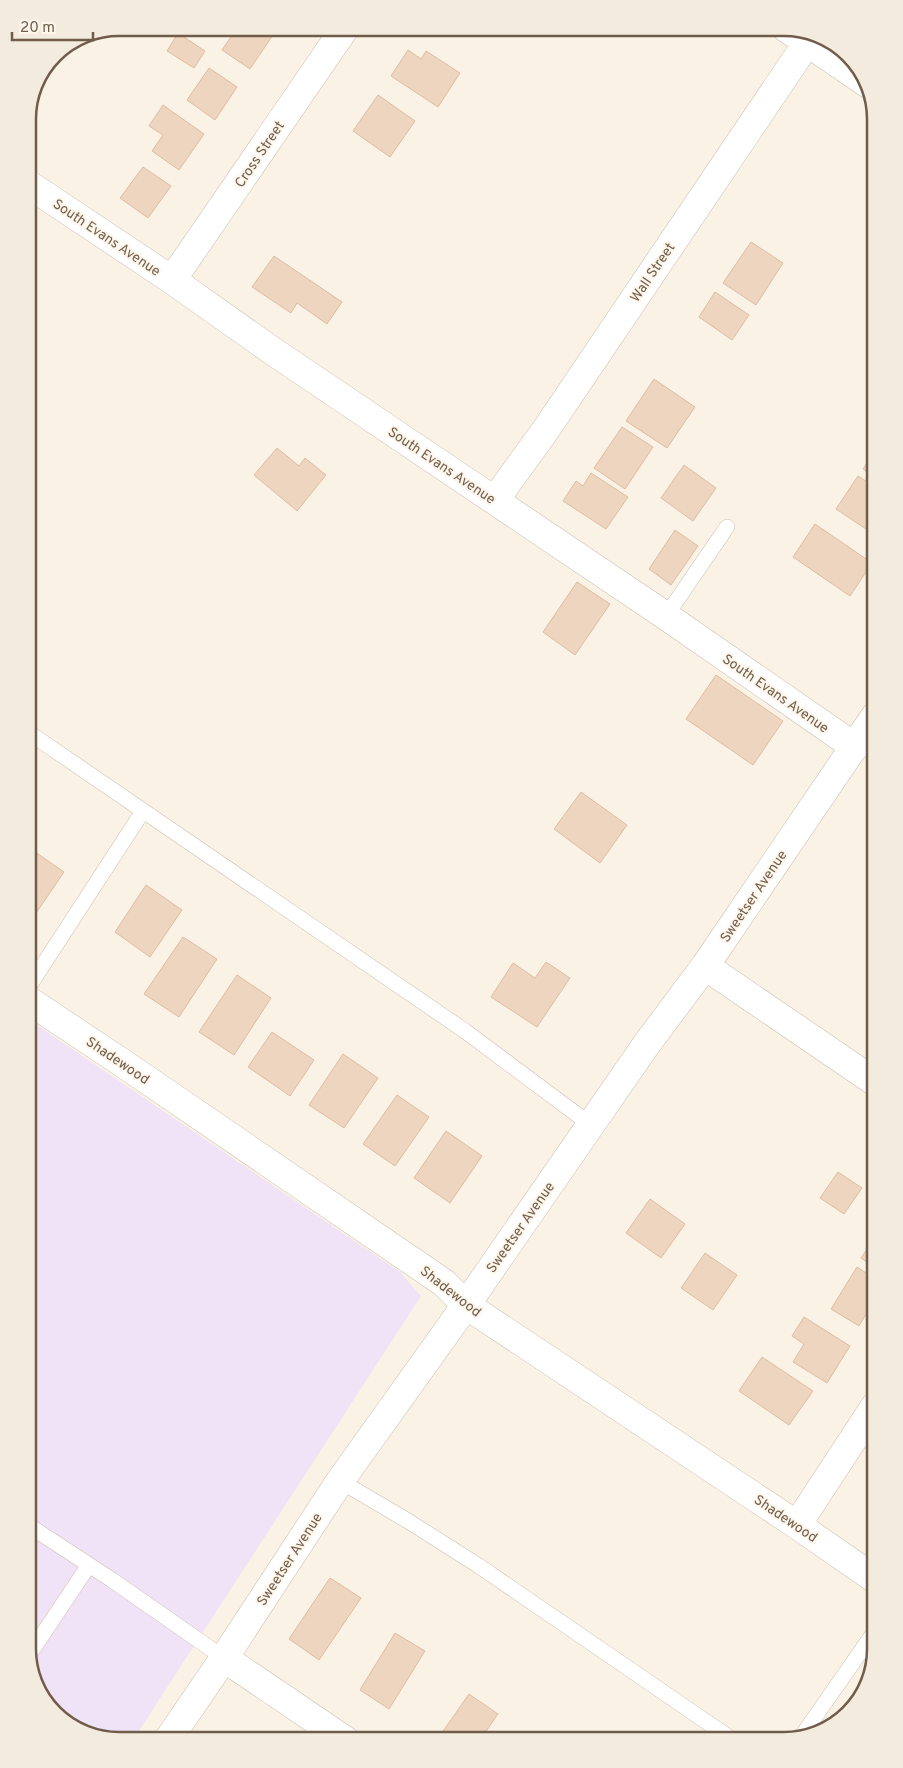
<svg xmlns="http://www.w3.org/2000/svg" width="903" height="1768" font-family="Overpass,sans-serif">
<rect width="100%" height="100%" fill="#faf3e5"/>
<path fill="#f0e2f7" d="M28,1019L400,1272L421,1296L133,1740H114L64,1722L34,1684L28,1649Z"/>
<path fill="#edd5bf" stroke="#dfbca1" d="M237,28H275L277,29L250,69L222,50Z
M178,33L205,51L194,68L167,51Z
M408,50L421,59L426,51L460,73L438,107L391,76Z
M209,68L237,87L215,120L187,100Z
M378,95L415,121L390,157L353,131Z
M163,105L204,134L179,170L152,151L163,135L149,126Z
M143,167L171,186L148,218L120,198Z
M751,242L783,263L756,305L723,283Z
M274,256L342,302L327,324L297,303L291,313L252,287Z
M715,292L749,315L732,340L699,317Z
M654,379L695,407L667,448L626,421Z
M622,427L653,447L625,489L594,468Z
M277,448L299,466L305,458L326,475L297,511L254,475Z
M875,450V478L863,469Z
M684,465L716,488L693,521L661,498Z
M591,473L628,497L606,529L563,501L576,481L583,486Z
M858,476L875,487V535L836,509Z
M815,524L872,563L850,596L793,557Z
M675,530L698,546L671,585L649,569Z
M577,582L610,604L575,655L543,632Z
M716,675L783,721L753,765L686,719Z
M581,792L627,825L600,863L554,829Z
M28,847L64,872L32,919L28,916Z
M146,885L182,910L150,957L115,932Z
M183,937L217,959L179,1017L144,994Z
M546,962L570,978L537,1027L491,997L513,963L535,978Z
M237,975L271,998L234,1055L199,1032Z
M272,1032L314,1060L290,1096L248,1067Z
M343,1054L378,1078L344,1128L309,1105Z
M397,1095L429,1117L395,1166L363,1144Z
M446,1131L482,1156L450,1203L414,1178Z
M838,1172L862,1188L844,1214L820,1198Z
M650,1199L685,1224L661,1258L626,1233Z
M875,1237V1268L861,1258Z
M705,1253L737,1275L713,1310L681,1288Z
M857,1267L875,1279V1299L859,1326L831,1309Z
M804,1317L850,1346L827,1383L793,1362L804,1344L792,1336Z
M762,1357L813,1391L789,1425L739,1391Z
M330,1578L361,1598L319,1660L289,1639Z
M395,1633L425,1651L389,1709L360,1690Z
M469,1694L498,1714L480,1740H437Z"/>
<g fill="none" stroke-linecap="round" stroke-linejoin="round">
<defs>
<path id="service" d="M666,616L727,527
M28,732L465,1031L591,1125
M28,988L143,811
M340,1481L408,1521L479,1566L733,1740
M28,1525L112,1580L224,1658
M29,1655L89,1565
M801,1737L875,1631"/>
<path id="minor" d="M786,28L868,84
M28,184L172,280L274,352L666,616L855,747
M172,280L345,28
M495,500L547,428L807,43
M705,966L875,1082
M28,1000L124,1064L444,1283L466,1305L797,1525L875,1579
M797,1525L875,1406
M224,1658L345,1740
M168,1740L224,1658L340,1481L466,1305L646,1045L705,966L875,716"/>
</defs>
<use href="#service" stroke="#cbbcac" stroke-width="16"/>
<use href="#minor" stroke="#cbbcac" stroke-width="29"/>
<use href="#service" stroke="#fff" stroke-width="15"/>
<use href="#minor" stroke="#fff" stroke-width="28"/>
</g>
<g text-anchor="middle" stroke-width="4" stroke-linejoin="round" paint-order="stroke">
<g font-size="14" fill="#715c4c" stroke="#fdf7eb">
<text transform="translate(259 154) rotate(-56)" y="5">Cross Street</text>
<text transform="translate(107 237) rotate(34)" y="5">South Evans Avenue</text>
<text transform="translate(652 272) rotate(-56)" y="5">Wall Street</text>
<text transform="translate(442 465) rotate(34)" y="5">South Evans Avenue</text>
<text transform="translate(776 693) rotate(35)" y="5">South Evans Avenue</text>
<text transform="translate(753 896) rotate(-56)" y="5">Sweetser Avenue</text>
<text transform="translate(118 1060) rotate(34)" y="5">Shadewood</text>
<text transform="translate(520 1227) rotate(-55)" y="5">Sweetser Avenue</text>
<text transform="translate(451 1291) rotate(38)" y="5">Shadewood</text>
<text transform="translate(786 1518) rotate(34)" y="5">Shadewood</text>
<text transform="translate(289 1559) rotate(-57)" y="5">Sweetser Avenue</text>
</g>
</g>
<path d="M0 0H903V1768H0ZM119 36H784A83 83 0 0 1 867 119V1649A83 83 0 0 1 784 1732H119A83 83 0 0 1 36 1649V119A83 83 0 0 1 119 36Z" fill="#f2ebde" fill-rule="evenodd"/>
<path fill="none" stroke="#715c4c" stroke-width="2.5" d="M119 36H784A83 83 0 0 1 867 119V1649A83 83 0 0 1 784 1732H119A83 83 0 0 1 36 1649V119A83 83 0 0 1 119 36Z"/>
<path d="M12 32v8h81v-8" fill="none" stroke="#715c4c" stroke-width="2.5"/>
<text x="20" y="32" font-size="15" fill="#715c4c" stroke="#fdf7eb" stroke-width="4" paint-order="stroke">20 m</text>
</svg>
